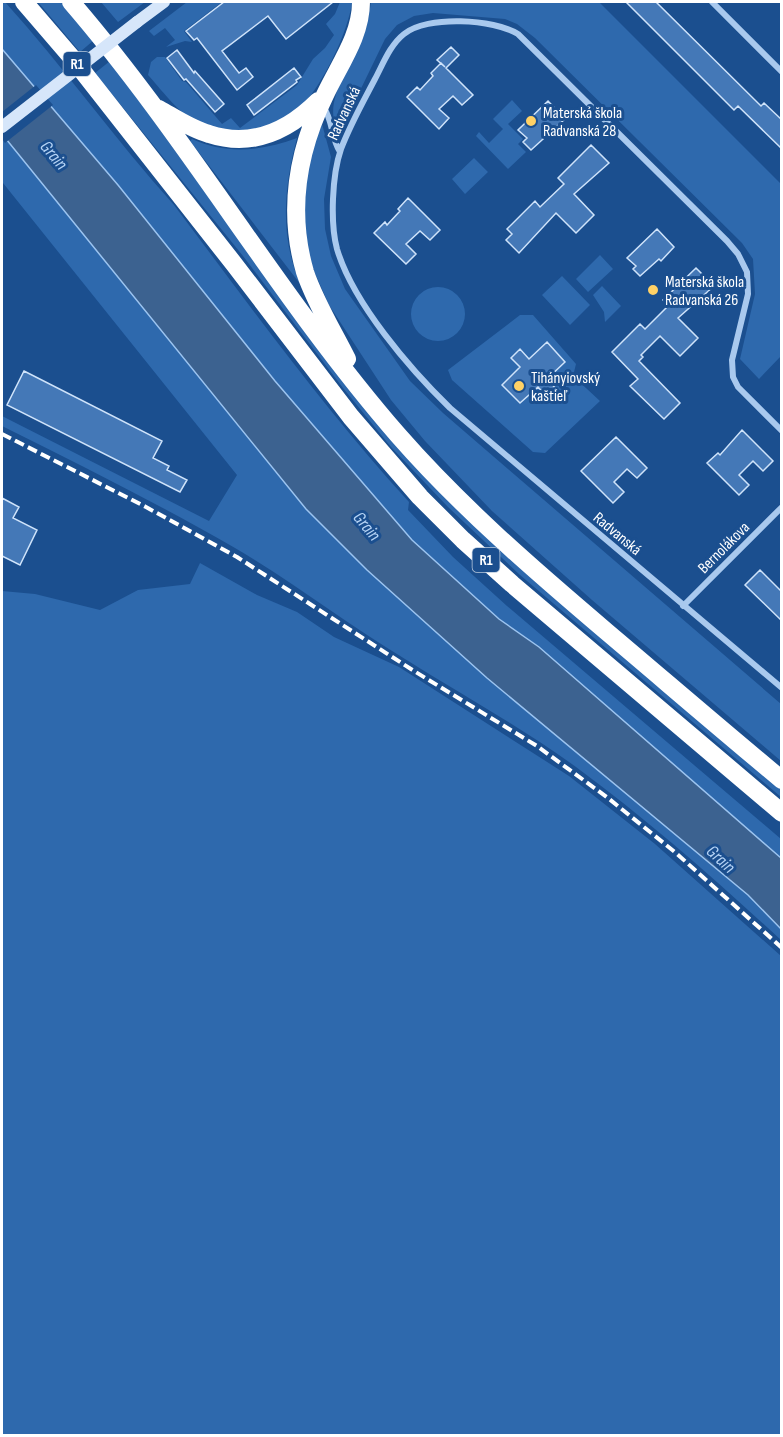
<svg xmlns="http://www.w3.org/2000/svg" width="783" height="1437" font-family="'Sofia Sans Condensed',sans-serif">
<rect width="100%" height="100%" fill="#1b4f8f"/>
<path fill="#2e69ad" d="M2,2H5C64,67 115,140 174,205C250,306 324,409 409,502L408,510L453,557L507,606L781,839V858L539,647L499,619L412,540L275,381L118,185L2,49Z
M38,2H61L94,40L80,52Z
M101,2H145L118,22Z
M187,2H222L184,31L192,42L185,41L166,47L175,40L165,28L154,36L149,31Z
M340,2H352C348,35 314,107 282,122C255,134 220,134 193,120C177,111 160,88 148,75L151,62L157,57H165L182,81L186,82L222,124L231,118L240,128L297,85L313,59L325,48L334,35L326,24L335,14Z
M371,2H599L781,184V356L759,379L740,359L755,294L753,259L742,243L535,38L517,24L505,19L433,13L414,16L397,25L385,39L339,134C321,103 349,70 361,42C367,29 369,15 371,2Z
M110,61L297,319L558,600L781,790V797L520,575L448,507L391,447L343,388L243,256L95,73Z
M512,100L522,111L508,124L523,139L518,144L526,152L508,169L476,136L479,132L489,143L503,129L493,119Z
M322,124L331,157L324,199L325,229L331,256L345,289L410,381L443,413L781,704V761L592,600L492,511L425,441L391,400L329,305L310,262L303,210L308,157Z
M2,134L306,509L367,570L487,678L748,895L781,929V940C716,880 648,820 576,767C521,727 462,695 405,659C347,624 293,582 235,548C159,504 80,465 2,426V416L209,521L237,475L3,183Z
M297,138C284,186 279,238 301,285L190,141L192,139C227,155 262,151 297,138Z
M474,158L488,172L465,194L452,179Z
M600,255L613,269L588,292L576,279Z
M562,276L590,305L570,325L542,295Z
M602,286L621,306L605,322L604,312L593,295Z
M411 314a27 27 0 1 1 54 0a27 27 0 1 1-54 0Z
M520,315H533L576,364L573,376L600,401L545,453L533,452L452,380L448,370Z
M200,563L257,595L297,612L334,637L399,667L569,776L655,844L781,956V1435H2V591L35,594L100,610L138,590L190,584Z"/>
<path fill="#3c6290" stroke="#9cc4f0" stroke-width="1.5" d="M2,49L118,185L275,381L412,540L499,619L539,647L781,858V929L748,895L487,678L367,570L306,509L2,134Z"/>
<path fill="#1b4f8f" d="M36,85L53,105L5,143L2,139V112Z"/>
<path fill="#4478b7" stroke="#cfe3fa" stroke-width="1.5" d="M224,2H333L286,39L268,16L222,51L239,73L246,68L253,77L237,90L197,38L194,40L186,31Z
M626,2H656L761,106L764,103L782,120V149L738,106L734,110Z
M451,47L459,55L446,68L473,95L462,105L453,96L439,109L449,118L439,129L407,97L417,87L420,90L433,76L431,73L441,63L445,67L437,60Z
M177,50L194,73L195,71L224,104L215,112L186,79L184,80L167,58Z
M294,68L301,77L296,80L297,82L254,115L247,105Z
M548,101L565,119L531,150L523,142L527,138L518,130Z
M591,145L609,163L574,194L594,215L576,233L556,213L519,253L506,240L512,234L507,229L535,201L540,207L564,184L558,178Z
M408,198L440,230L430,240L420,231L406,244L416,254L406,264L374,233L385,222L387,225L400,211L398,209Z
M657,229L674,247L661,261L659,259L640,276L633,269L636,266L627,258Z
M696,268L714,286L678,318L698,338L680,356L660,336L641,355L643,357L639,361L680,403L664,419L630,386L638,379L612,352L640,324L645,329L669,305L663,300Z
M547,342L565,362L547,379L557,390L548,398L538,387L520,403L502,385L520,367L511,358L520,349L529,359Z
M24,371L162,441L153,458L169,466L167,470L187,480L180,492L7,405Z
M742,430L773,461L763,471L753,461L739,475L749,485L739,495L707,463L718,453L720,455Z
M616,437L647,468L637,478L627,469L614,482L624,492L613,503L581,471Z
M2,498L19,507L13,518L37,530L20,565L2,556Z
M760,570L782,592V621L745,585Z"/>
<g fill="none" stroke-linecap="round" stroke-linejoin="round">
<path stroke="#a9c9ee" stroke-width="6" d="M712,2L782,72
M324,108C333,121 331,138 340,152
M782,431L738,387L733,377L732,360L748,294L747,272L738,254L727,241L518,34C494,19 427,15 404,34C390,45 383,64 375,79C363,102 350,125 341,149C332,175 330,223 337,249C353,303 410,369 450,408L782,688
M683,606L782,507"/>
<path stroke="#d6e6fa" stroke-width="12" d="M137,22L164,2"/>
<path stroke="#fff" stroke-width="18" d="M24,2L73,59L234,264L351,417L420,497L463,540L512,584L782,813
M71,2C189,139 279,298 398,435C461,507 534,570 607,632C665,681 723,731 782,780
M159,109C175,118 191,129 209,134C252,148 288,131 318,101
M347,359C333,331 315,302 305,272C287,210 297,152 325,95C339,65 361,36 361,2"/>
<path stroke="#fff" stroke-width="4" stroke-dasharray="10 4.5" stroke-linecap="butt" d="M2,434L146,507L237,557L414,671L537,746L608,798L676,853L782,948"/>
<path stroke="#d6e6fa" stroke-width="12" d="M2,127L137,22"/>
</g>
<g fill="#ffd166" stroke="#1b4f8f" stroke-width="2">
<circle cx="531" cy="121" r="6"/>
<circle cx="653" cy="290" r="6"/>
<circle cx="519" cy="386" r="6"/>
</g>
<g text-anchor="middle" stroke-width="6" stroke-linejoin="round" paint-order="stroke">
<g fill="#1b4f8f" stroke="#bbcadd" stroke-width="1.5">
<rect x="63.5" y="52" width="27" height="24" rx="4.5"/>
<rect x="472.5" y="548" width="27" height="24" rx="4.5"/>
</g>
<g font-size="15" font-weight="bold" fill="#fff">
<text x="77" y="69">R1</text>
<text x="486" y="565">R1</text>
</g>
<g font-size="16" fill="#fff" stroke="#1b4f8f" text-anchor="start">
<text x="543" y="118">Materská škola<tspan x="543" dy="18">Radvanská 28</tspan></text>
<text x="665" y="287">Materská škola<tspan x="665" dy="18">Radvanská 26</tspan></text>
<text x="531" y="383">Tihányiovský<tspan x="531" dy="18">kaštieľ</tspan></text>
</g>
<g font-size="16" fill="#fff" stroke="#1b4f8f">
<text transform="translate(343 113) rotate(-65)" y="6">Radvanská</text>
<text transform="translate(618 533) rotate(40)" y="6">Radvanská</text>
<text transform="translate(723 547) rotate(-45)" y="6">Bernolákova</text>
</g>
<g font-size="18" font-style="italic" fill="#b5d3f5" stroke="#1b4f8f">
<text transform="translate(54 155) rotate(50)" y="6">Grain</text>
<text transform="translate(367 526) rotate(50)" y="6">Grain</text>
<text transform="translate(721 859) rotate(43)" y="6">Grain</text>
</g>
</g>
<rect width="783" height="1437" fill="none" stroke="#ffffff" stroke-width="6"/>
</svg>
